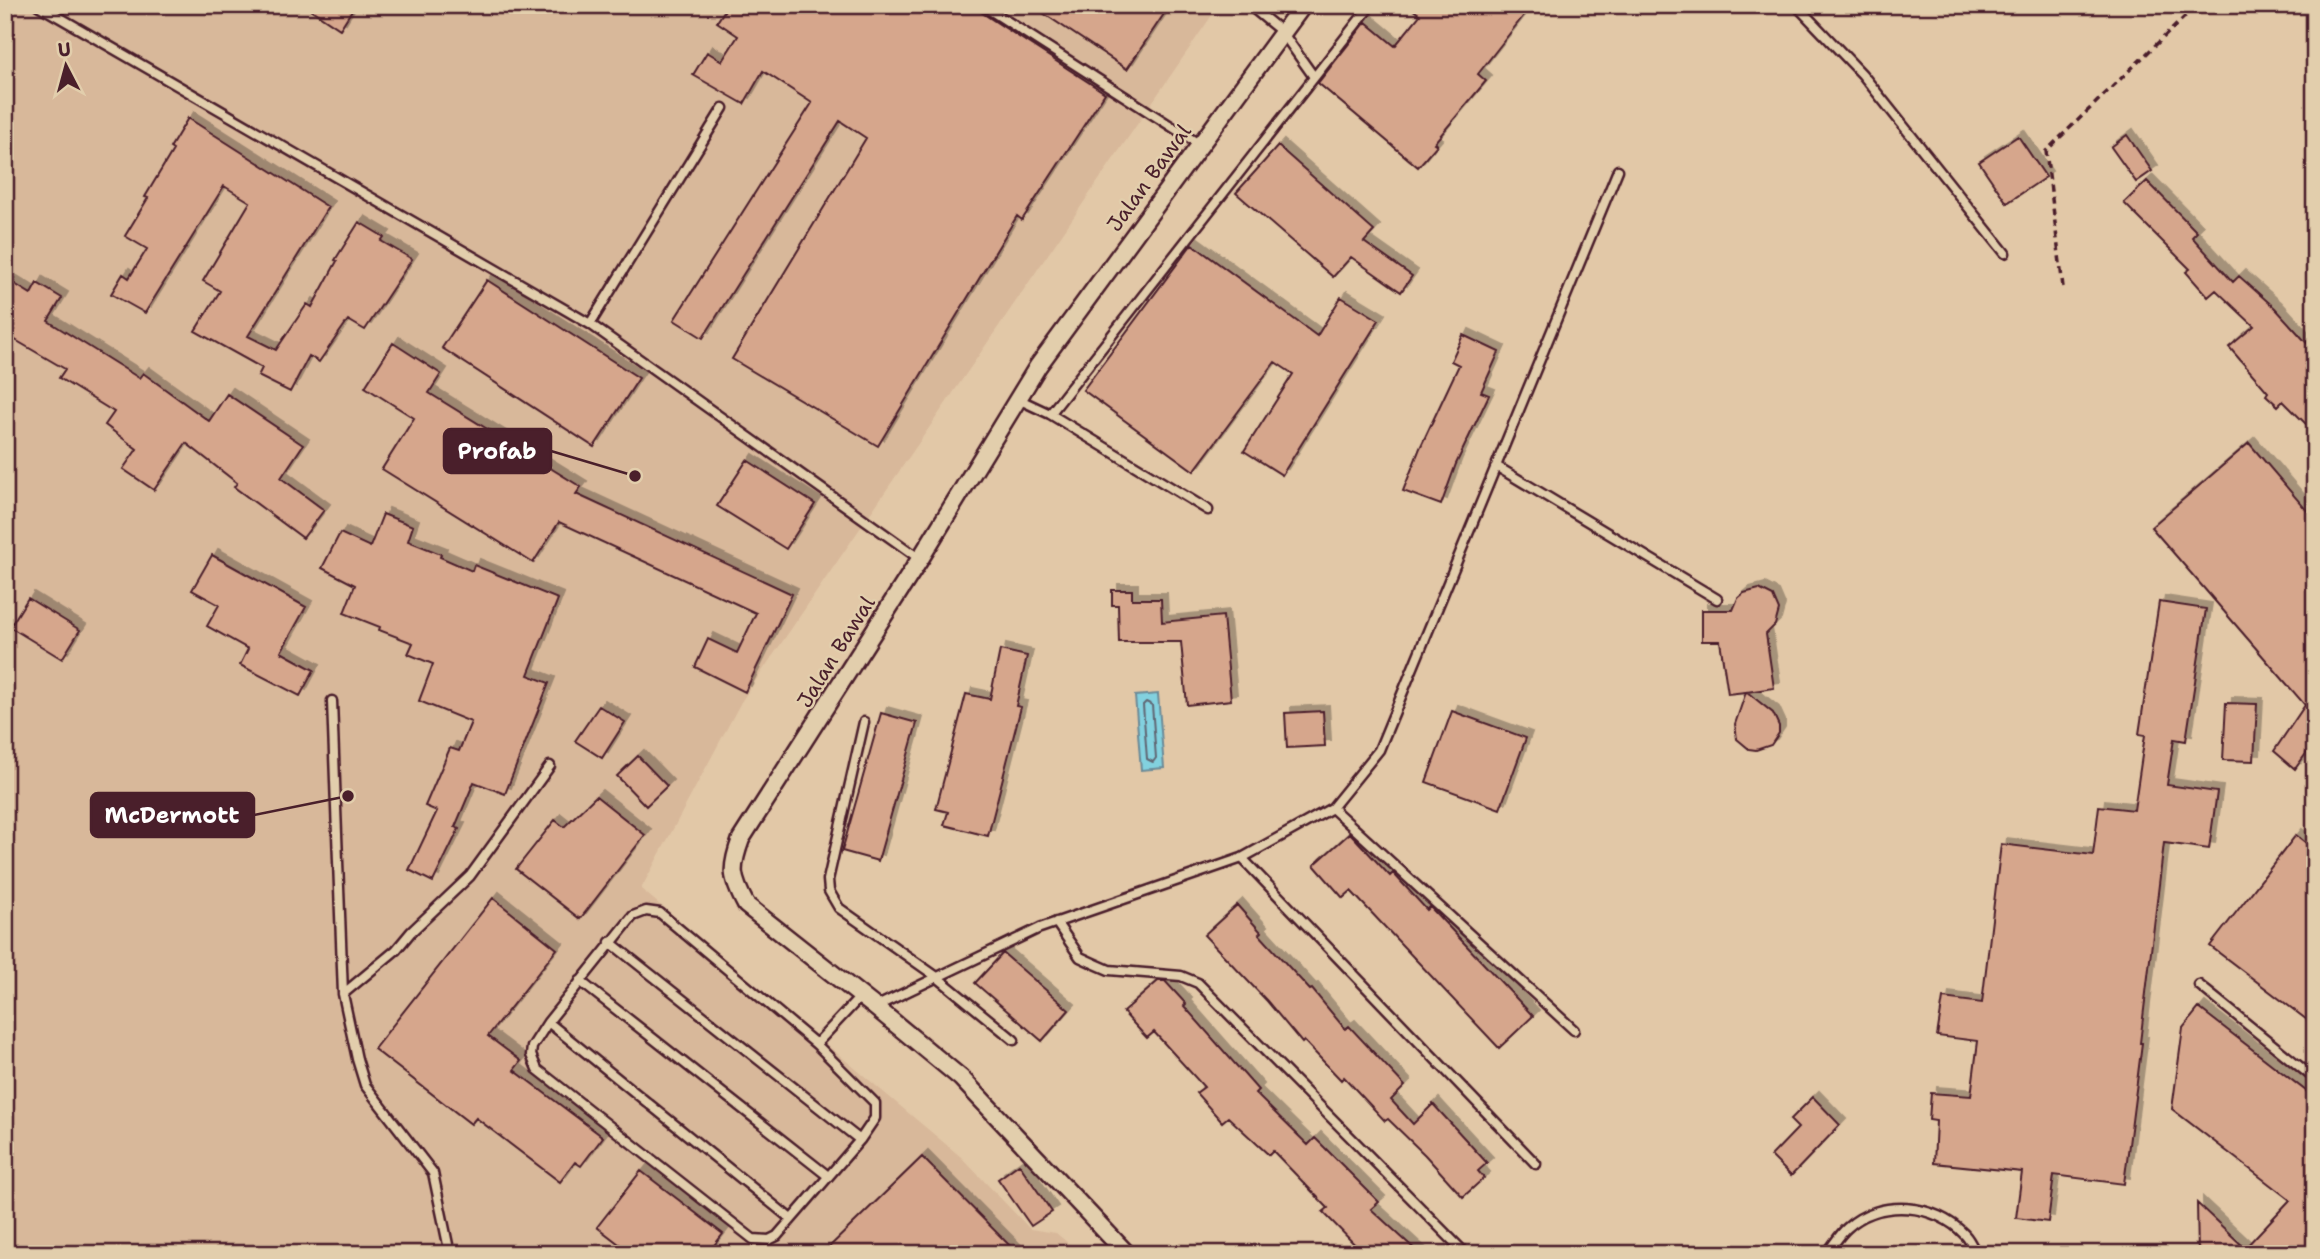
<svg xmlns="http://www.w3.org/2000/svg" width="2320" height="1259" font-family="'Shantell Sans',sans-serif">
<defs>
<filter id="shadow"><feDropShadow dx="6" dy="-6" stdDeviation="0" flood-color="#0004"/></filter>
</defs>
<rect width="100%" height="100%" fill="#e2c8a7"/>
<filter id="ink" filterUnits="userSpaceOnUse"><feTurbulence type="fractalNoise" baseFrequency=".0143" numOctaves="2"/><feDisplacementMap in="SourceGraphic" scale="14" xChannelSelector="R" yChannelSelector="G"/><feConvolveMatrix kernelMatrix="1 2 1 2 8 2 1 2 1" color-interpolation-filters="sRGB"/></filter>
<g filter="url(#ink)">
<path fill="#d8b89a" d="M5,5H1219L741,702L641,889L961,1157L1030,1229L1056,1233L1081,1254H5Z"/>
<path fill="#82d1df" stroke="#6c8a97" stroke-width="2" d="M1158,694L1164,768L1141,770L1135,696Z"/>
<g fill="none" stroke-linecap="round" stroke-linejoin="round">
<path stroke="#606673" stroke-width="2" d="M1146,702L1152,705L1156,758L1153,762L1147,759L1143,705Z"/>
</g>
<path fill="#d6a68c" stroke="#4a1f2b" stroke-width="2" filter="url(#shadow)" d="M304,5H355L340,29Z
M728,5H970L1105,93L1022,220L1017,216L878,446L732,359L866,138L840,121L703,338L674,320L812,103L763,71L744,104L693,75L707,52L722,61L738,36L717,22Z
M1031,5H1170L1127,69Z
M1407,5H1532L1478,74L1486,81L1434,143L1437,145L1418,167L1318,83L1366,22L1395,46L1420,15Z
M188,118L328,207L248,336L276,350L307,304L312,307L337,261L335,260L359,222L384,237L381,241L412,259L365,330L348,320L319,362L309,356L290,392L258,376L262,368L195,331L220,291L203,281L250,202L224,186L145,313L111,294L123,274L129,278L147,249L125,236L148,198L145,197L173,150L170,148Z
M2127,135L2152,171L2136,182L2111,147Z
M2018,136L2046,177L2007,203L1979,162Z
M1278,146L1374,231L1364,242L1412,276L1401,292L1351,257L1333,277L1236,193Z
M2147,181L2197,232L2192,237L2233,282L2239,276L2275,308L2315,352V433L2283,401L2278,406L2266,395L2268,392L2229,347L2254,326L2216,290L2208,297L2186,272L2190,269L2124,203Z
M1192,244L1317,336L1341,297L1379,320L1282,475L1244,451L1293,374L1275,362L1194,471L1083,390Z
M5,278L31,294L37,283L62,298L48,321L139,378L143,373L209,421L227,394L303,445L281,478L324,510L303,538L234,487L237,483L186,443L154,490L123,469L137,449L105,425L114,412L59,378L65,369L5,334Z
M487,280L639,378L594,447L442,348Z
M1463,335L1499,352L1481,392L1489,395L1456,464L1441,505L1403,491L1420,448L1459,365L1451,361Z
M393,343L441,374L429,393L581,487L576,494L792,594L745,692L695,667L708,639L737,653L756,613L559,522L533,563L382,469L414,418L365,387Z
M2249,443L2315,520V741L2295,769L2274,751L2305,705L2151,527Z
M747,460L815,504L786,549L717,506Z
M383,514L413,526L408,541L441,554L440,557L472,571L474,565L558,599L528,675L549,683L505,794L474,782L455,827L459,829L433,882L409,870L437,811L425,806L450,748L459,751L471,722L419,701L433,664L408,654L413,643L379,630L380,627L344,613L355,585L322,568L340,533L370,547Z
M212,555L306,607L281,652L314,670L300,696L240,665L248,649L207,626L219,605L192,590Z
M1759,589L1773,596L1779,610L1775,625L1766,634L1774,688L1747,692L1773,713L1779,726V733L1771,745L1756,750L1749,749L1737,739L1735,724L1746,692L1728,694L1720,641H1702V610H1733L1738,598L1744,593Z
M1112,590H1132V599H1161L1162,622L1223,616L1231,700L1187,705L1181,642H1119L1118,605H1112Z
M28,598L80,630L62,659L10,627Z
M2159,602L2206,609L2186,741L2174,739L2167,785L2217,792L2209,849L2164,843L2140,1043H2142L2124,1184L2054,1175L2048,1222L2016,1218L2022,1172L1934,1163L1936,1121L1929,1120L1931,1093L1971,1096L1978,1041L1937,1036L1943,998L1982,1003L2001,844L2093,855L2099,806L2134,810L2145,735L2139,734Z
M1000,650L1027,656L1016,706L1021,707L988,836L944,825L948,812L936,809L966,694L990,699Z
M2226,703L2257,704L2254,761L2223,760Z
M599,706L625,722L602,758L575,741Z
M1323,711L1325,746L1287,748L1285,713Z
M1452,711L1526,738L1500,809L1426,782Z
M881,713L917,723L878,861L842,851Z
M638,756L667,786L646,806L617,776Z
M596,796L645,835L580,919L516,869L555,820L564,827Z
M1350,833L1390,876L1393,873L1427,910L1430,907L1533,1016L1499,1048L1351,891L1343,898L1314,865Z
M2296,835L2315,850V1026L2210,946Z
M493,898L557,949L488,1036L521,1061L514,1070L603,1137L581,1166L575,1162L560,1182L476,1118L471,1124L374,1049Z
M1237,905L1261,932L1259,934L1310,990L1312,989L1345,1029L1349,1026L1405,1086L1391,1100L1413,1124L1433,1104L1487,1163L1478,1171L1484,1178L1463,1197L1425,1155L1388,1119L1385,1121L1344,1077L1341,1080L1304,1041L1302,1043L1267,1001L1204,935Z
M1003,953L1069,1010L1042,1041L975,983Z
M1158,981H1165L1186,1004L1184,1006L1258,1090L1255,1093L1308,1145L1315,1138L1379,1202L1371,1209L1420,1254H1364L1323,1212L1328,1208L1273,1151L1269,1155L1228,1117L1222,1122L1196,1093L1204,1087L1154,1032L1147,1038L1123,1012Z
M2199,1008L2315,1098V1254H2198L2197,1203L2245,1248L2290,1200L2172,1109L2183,1028Z
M1813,1097L1840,1125L1791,1176L1771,1156L1798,1128L1790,1120Z
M922,1157L1018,1254H822Z
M1019,1164L1052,1212L1031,1226L998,1179Z
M641,1171L723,1234L707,1254H632L597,1227Z"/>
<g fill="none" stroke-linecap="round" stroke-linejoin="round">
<defs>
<path id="service" d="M38,5L590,324L920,559
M982,5L1199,144
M1249,5L1282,32L1314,77
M1796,5L1862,74L2005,253
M590,324L723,108
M1018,399L1050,414L1208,510
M1050,414L1371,5
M1496,466L1717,599
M332,701L343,994L357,1059L365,1085L433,1173L450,1254
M864,722L828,880L829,891L839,908L937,977L1014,1040
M1332,808L1574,1030
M1242,858L1536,1164
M646,911L660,913L816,1044L875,1103V1118L860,1140L777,1236L769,1240L753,1239L537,1069L531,1055L532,1047L548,1022L633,916Z
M1056,922L1080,957L1093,963L1109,970L1181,976L1198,983L1466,1254
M610,942L860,1140
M580,981L828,1176
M2199,985L2315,1079
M343,994L396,950L411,932L470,876L550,766
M875,1007L1040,928L1242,858L1332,808L1379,750L1618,170
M548,1022L791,1219
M816,1044L861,996
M1826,1254C1833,1246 1839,1235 1847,1228C1880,1198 1935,1203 1965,1235C1970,1240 1973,1248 1976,1254"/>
<path id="minor" d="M1127,1254L961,1078L875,1007L746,905C731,877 730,869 741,839L920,559L1038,366L1303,5"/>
</defs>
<use href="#service" stroke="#4a1f2b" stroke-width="13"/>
<use href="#minor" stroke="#4a1f2b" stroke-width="21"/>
<path stroke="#4a1f2b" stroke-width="3.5" stroke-dasharray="7 5" stroke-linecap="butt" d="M2063,287L2046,151L2197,5"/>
<use href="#service" stroke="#e2ceac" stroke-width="8"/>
<use href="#minor" stroke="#e2ceac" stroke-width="16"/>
</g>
</g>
<g text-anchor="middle" stroke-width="5" stroke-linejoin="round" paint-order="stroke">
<g font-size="21" fill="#4a1f2b" stroke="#e2ceac">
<text transform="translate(1149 178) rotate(-54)" y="7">Jalan Bawal</text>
<text transform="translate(836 652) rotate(-58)" y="7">Jalan Bawal</text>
</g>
</g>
<path fill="none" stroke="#4a1f2b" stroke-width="2.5" d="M635 476L551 451M348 796L254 815"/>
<g fill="#4a1f2b" stroke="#e2ceac" stroke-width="2.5">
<circle cx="635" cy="476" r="7"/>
<circle cx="348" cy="796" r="7"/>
</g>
<g fill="#4a1f2b" stroke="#4a1f2b" stroke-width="2.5">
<rect x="444" y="429" width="107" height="44" rx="7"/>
<rect x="91" y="793" width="163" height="44" rx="7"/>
</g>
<g font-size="23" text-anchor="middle" font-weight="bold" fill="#fff">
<text x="497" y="459">Profab</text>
<text x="172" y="823">McDermott</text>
</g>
<rect width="2320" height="1259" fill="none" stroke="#e2ceac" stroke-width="28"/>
<rect x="14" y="14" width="2292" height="1231" fill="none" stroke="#4a1f2b" stroke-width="2.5" filter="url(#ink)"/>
<g transform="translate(66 66) rotate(354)" stroke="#e2ceac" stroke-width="5" paint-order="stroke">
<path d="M0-5L12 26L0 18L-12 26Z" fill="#4a1f2b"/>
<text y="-10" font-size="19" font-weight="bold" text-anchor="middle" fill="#4a1f2b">U</text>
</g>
</svg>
